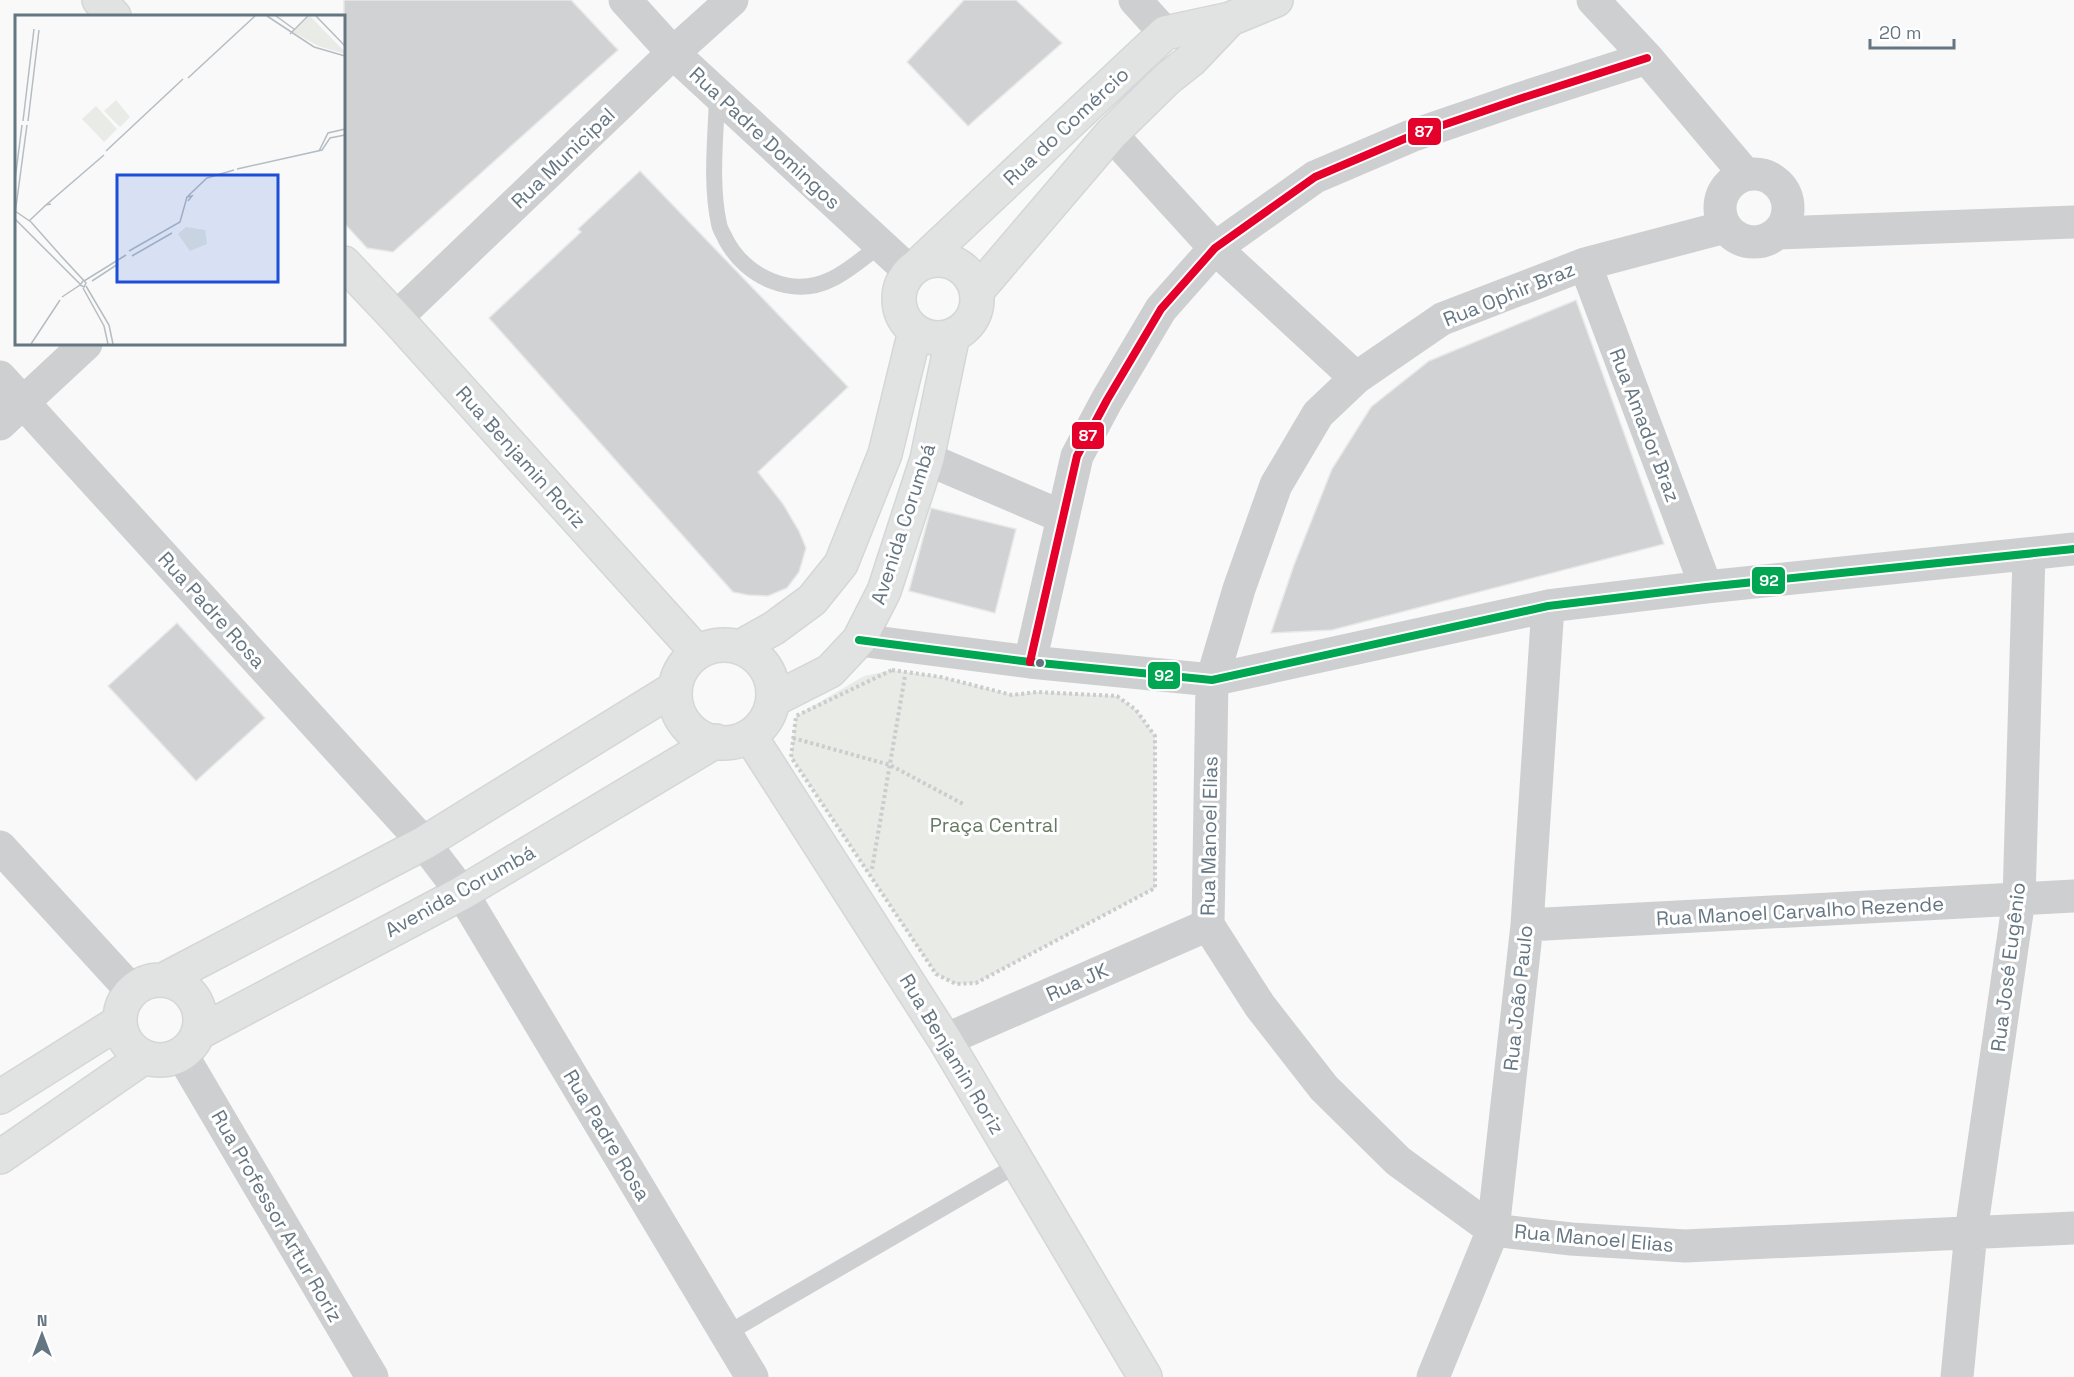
<svg xmlns="http://www.w3.org/2000/svg" width="2074" height="1377" font-family="'Space Grotesk',sans-serif">
<rect width="100%" height="100%" fill="#f9f9f9"/>
<path fill="#e8ebe6" d="M892,670L941,677L1012,695L1037,692L1117,696L1136,710L1155,736V888L976,983L956,984L936,974L791,757L796,716L864,676Z"/>
<path fill="#d0d2d3" stroke="#e8e8e8" stroke-width="1.5" d="M344,0H571L618,50L393,252L367,248L344,223Z
M964,0H1016L1062,43L968,126L907,62Z
M640,171L848,387L758,472L783,504L799,531L806,548L799,572L787,588L768,596L748,595L733,592L489,318L581,232L578,229Z
M1576,300L1664,544L1332,630L1271,633L1294,565L1332,469L1371,407L1429,361Z
M931,508L1016,529L995,613L909,591Z
M177,623L265,718L196,781L108,686Z"/>
<g fill="none" stroke-linecap="round" stroke-linejoin="round">
<defs>
<path id="secondary" d="M99,0L114,16
M344,263L396,318L697,652
M750,736L945,1040L1145,1377"/>
<path id="primary" d="M899 299a39 39 0 1 1 78 0a39 39 0 1 1-78 0Z
M919,264L1165,33L1230,19L1276,0
M977,291L1111,134L1167,79L1191,60L1230,19
M675 694a49 49 0 1 1 98 0a49 49 0 1 1-98 0Z
M740,647L774,628L812,600L841,564L885,454L915,331
M773,700L830,671L859,640L884,591L927,459L953,335
M165,979L424,843L675,688
M120 1020a40 40 0 1 1 80 0a40 40 0 1 1-80 0Z
M200,1032L462,893L716,741
M0,1097L119,1022
M0,1157L143,1058"/>
</defs>
<use href="#secondary" stroke="#d5d6d7" stroke-width="36"/>
<use href="#primary" stroke="#d5d6d7" stroke-width="36"/>
<path stroke="#cbcccd" stroke-width="4" stroke-dasharray="3 3" stroke-linecap="butt" d="M892,670L941,677L1012,695L1037,692L1117,696L1136,710L1155,736V888L976,983L956,984L936,974L791,757L796,716Z
M793,738L890,765L965,805
M872,869L905,676"/>
<path stroke="#cecfd0" stroke-width="16" d="M717,95C716,137 710,182 719,224C720,230 724,235 726,240C746,277 792,299 832,279C849,271 865,256 881,245
M726,1334L1019,1164"/>
<path stroke="#cecfd0" stroke-width="33" d="M625,0L673,53L910,272
M1135,0L1165,33
M1593,0L1647,58L1745,174
M1111,134L1215,248L1356,378
M1720 208a34 34 0 1 1 68 0a34 34 0 1 1-68 0Z
M1725,227L1585,264L1442,319L1356,378L1318,414L1276,485L1239,589L1212,680L1208,925L1260,1006L1324,1088L1398,1161L1493,1230L1571,1239L1685,1246L2074,1228
M1778,233L2074,222
M1585,264L1706,587
M396,318L673,53L732,0
M0,377L424,843L462,893L752,1377
M0,424L86,344
M927,459L1063,517
M859,640L1030,662L1212,680L1548,606L1706,587L2074,549
M1030,662L1077,456L1107,400L1161,309L1215,248L1315,177L1411,136L1519,99L1647,58
M0,847L132,991
M1527,925L2074,896
M945,1040L1208,925
M182,1055L372,1377
M1433,1377L1493,1230L1527,925L1548,606
M1957,1377L1971,1232L2019,899L2029,555"/>
<use href="#secondary" stroke="#e1e2e2" stroke-width="33"/>
<use href="#primary" stroke="#e1e2e2" stroke-width="33"/>
<defs>
<path id="bus-1" d="M859,640L1030,662L1212,680L1548,606L1706,587L2074,549"/>
<path id="bus-2" d="M1030,662L1077,456L1107,400L1161,309L1215,248L1315,177L1411,136L1519,99L1647,58"/>
</defs>
<use href="#bus-1" stroke="#fff" stroke-width="12"/>
<use href="#bus-2" stroke="#fff" stroke-width="12"/>
<use href="#bus-1" stroke="#00a651" stroke-width="8"/>
<use href="#bus-2" stroke="#e4002b" stroke-width="8"/>
</g>
<circle fill="#657683" stroke="#fff" stroke-width="2" cx="1040" cy="663" r="5"/>
<g text-anchor="middle" stroke-width="6" stroke-linejoin="round" paint-order="stroke">
<g font-size="20" fill="#657683" stroke="#fff">
<text transform="translate(1066 126) rotate(-43)" y="7">Rua do Comércio</text>
<text transform="translate(765 138) rotate(43)" y="7">Rua Padre Domingos</text>
<text transform="translate(563 158) rotate(-44)" y="7">Rua Municipal</text>
<text transform="translate(1509 294) rotate(-22)" y="7">Rua Ophir Braz</text>
<text transform="translate(1645 425) rotate(69)" y="7">Rua Amador Braz</text>
<text transform="translate(521 457) rotate(48)" y="7">Rua Benjamin Roriz</text>
<text transform="translate(903 524) rotate(-72)" y="7">Avenida Corumbá</text>
<text transform="translate(212 610) rotate(48)" y="7">Rua Padre Rosa</text>
<text transform="translate(1209 836) rotate(-89)" y="7">Rua Manoel Elias</text>
<text transform="translate(460 891) rotate(-29)" y="7">Avenida Corumbá</text>
<text transform="translate(1800 911) rotate(-3)" y="7">Rua Manoel Carvalho Rezende</text>
<text transform="translate(2008 967) rotate(-83)" y="7">Rua José Eugênio</text>
<text transform="translate(1077 982) rotate(-24)" y="7">Rua JK</text>
<text transform="translate(1518 998) rotate(-84)" y="7">Rua João Paulo</text>
<text transform="translate(952 1054) rotate(59)" y="7">Rua Benjamin Roriz</text>
<text transform="translate(607 1135) rotate(59)" y="7">Rua Padre Rosa</text>
<text transform="translate(277 1216) rotate(60)" y="7">Rua Professor Artur Roriz</text>
<text transform="translate(1594 1238) rotate(5)" y="7">Rua Manoel Elias</text>
</g>
<g font-size="20" fill="#687a64" stroke="#fff">
<text x="994" y="832">Praça Central</text>
</g>
</g>
<g transform="translate(15 15)">
<rect width="330" height="330" fill="#f9f9f9"/>
<path d="M295,1L330,37V39L303,31L278,17ZM101,85L115,102L105,112L89,96ZM81,91L102,114L89,127L67,104ZM171,212L190,215L192,229L175,236L163,219Z" fill="#e8ebe6"/>
<path fill="none" stroke="#b5bdc3" stroke-width="1.5" d="M252,1L299,32L330,41M261,1L279,14M301,1L330,31M275,19L293,1M173,63L240,1M8,106L19,14M13,106L24,15M91,136L168,64M304,136L313,118L330,114M222,154L307,135L315,123L330,120M0,165L7,110M173,181L192,163L219,155M36,189L31,190L89,140M0,196L16,207L47,242L71,268L69,272L65,270L68,266M0,199L12,110M0,204L65,269M14,206L31,190M114,236L165,207L172,182L177,181L173,186M117,241L157,218M69,266L111,240M77,266L103,249M71,271L94,310L98,329M68,273L89,311L93,329M47,282L65,270M16,329L45,285"/>
<path fill="#1d4ed8" fill-opacity="0.15" stroke="#1d4ed8" stroke-width="3" d="M102,160H263V267H102Z"/>
<rect width="330" height="330" fill="none" stroke="#657683" stroke-width="3"/>
</g>
<g stroke="#fff" stroke-width="2">
<rect x="1407" y="117" width="35" height="29" rx="6" fill="#e4002b"/>
<rect x="1071" y="421" width="34" height="29" rx="6" fill="#e4002b"/>
<rect x="1751" y="566" width="35" height="29" rx="6" fill="#00a651"/>
<rect x="1147" y="661" width="34" height="29" rx="6" fill="#00a651"/>
</g>
<g font-size="16" text-anchor="middle" font-weight="bold" fill="#fff">
<text x="1424" y="137">87</text>
<text x="1088" y="441">87</text>
<text x="1769" y="586">92</text>
<text x="1164" y="681">92</text>
</g>
<g transform="translate(42 1335)" stroke="#ffffff" stroke-width="4.5" paint-order="stroke">
<path d="M0-4.5L10 22L0 15L-10 22Z" fill="#657683"/>
<text y="-9" font-size="16" font-weight="bold" text-anchor="middle" fill="#657683">N</text>
</g>
<path d="M1870 39v9h84v-9" fill="none" stroke="#657683" stroke-width="3"/>
<text x="1879" y="39" font-size="18" fill="#657683" stroke="#ffffff" stroke-width="4.5" paint-order="stroke">20 m</text>
</svg>
